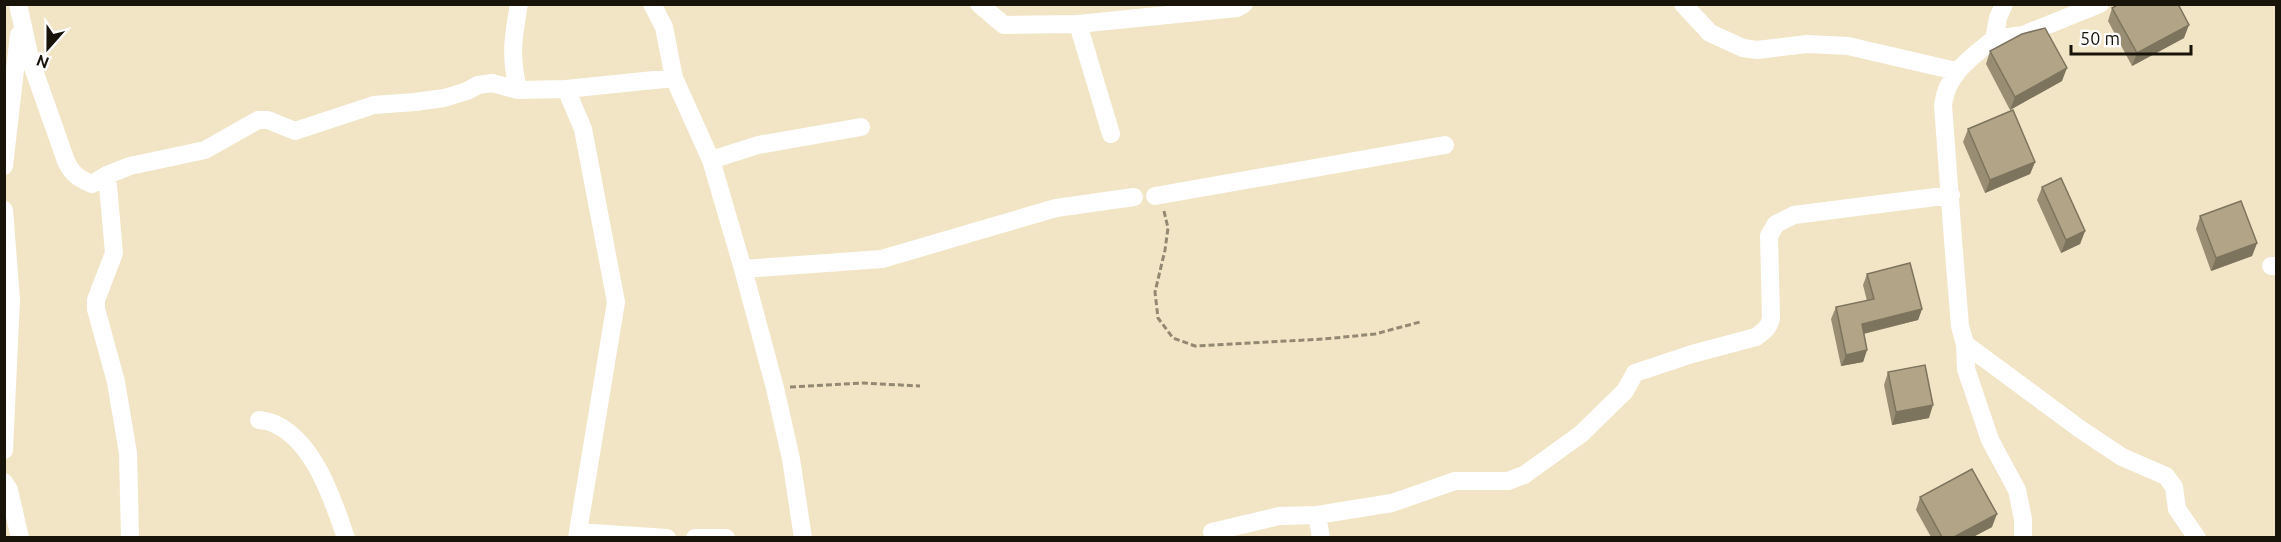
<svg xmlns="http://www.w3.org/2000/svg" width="2281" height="542" font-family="Ubuntu,sans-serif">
<rect width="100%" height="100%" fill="#f2e5c6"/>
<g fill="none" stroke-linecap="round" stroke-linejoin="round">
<path stroke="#938973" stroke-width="3" stroke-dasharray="6 3" stroke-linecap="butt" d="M1164,211L1168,228L1165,250L1155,292L1158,318L1173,338L1195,346L1324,339L1375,334L1420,322
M790,387L862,383L920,386"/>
<path stroke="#fff" stroke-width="18" d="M18,4L30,59L66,161C72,174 79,179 92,184L107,175L130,166L205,150L258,120H268L295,131L374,105L415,102L444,98L467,91L478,85L492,83L518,90L566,89L674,78
M652,4L664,27L674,78L711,160L743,269L775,388L791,459L803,538
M979,4L1004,25L1078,24L1111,134
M1683,4L1710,33L1743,48L1757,50L1807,44L1848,46L1956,71
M2004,4L1998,18L1994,39C1971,58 1947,73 1943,105L1953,240L1960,326L1965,344L1966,369L1990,440L2017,490L2023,519V538
M1078,24L1237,8L1244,4
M1994,39L2023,35L2100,4
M566,89L583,129L616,302L577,538
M518,90C510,56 513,38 519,4
M711,160L758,145L861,127
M4,166L19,35
M107,175L114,253L96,300V309L116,382L128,453L130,538
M1155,196L1445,145
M4,210L11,299L4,450
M2271,266H2276
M743,269L882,259L1056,208L1134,197
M1965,344L2080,429L2122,457L2166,476L2174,487L2177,509L2197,538
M259,420C265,421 272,422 277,425C315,444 333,500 346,538
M4,482L9,490L20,538
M1317,515L1321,538
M578,532L667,538
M1212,532L1279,516L1317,515L1392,503L1455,481H1508L1524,475L1581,434L1625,391L1635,373L1692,354L1756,337C1764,331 1769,328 1771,318L1769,236L1776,224L1794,215L1951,195
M695,538H726"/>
</g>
<path fill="#998e74" d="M2112,8L2184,38L2132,66L2108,21Z
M1990,51L2062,81L2010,110L1986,64Z
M1968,129L2035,162L2030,174L1985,193L1963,142Z
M2042,187L2085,231L2080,244L2061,253L2037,200Z
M2200,216L2257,243L2252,256L2211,271L2196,229Z
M1867,274L1922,309L1918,320L1864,334L1867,350L1863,362L1841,366L1831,319L1836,307L1867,301L1863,285Z
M1888,372L1929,418L1892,425L1884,385Z
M1920,497L1992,527L1973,537H1931L1916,510Z"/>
<path fill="#7d745e" d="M2189,25L2184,38L2132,66L2137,53Z
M2067,68L2062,81L2010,110L2015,97Z
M2035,162L2030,174L1985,193L1990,180Z
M2085,231L2080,244L2061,253L2066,240Z
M2257,243L2252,256L2211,271L2216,258Z
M1922,309L1918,320L1857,335L1862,324Z
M1867,350L1863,362L1841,366L1846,355Z
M1933,405L1929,418L1892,425L1896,412Z
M1997,514L1992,527L1973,537H1954Z"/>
<path fill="#b2a587" stroke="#7d745e" stroke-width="1.5" d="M2119,4H2178L2189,25L2137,53L2112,8Z
M2045,28L2067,68L2015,97L1990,51L2022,34Z
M2013,110L2035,162L1990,180L1968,129Z
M2061,178L2085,231L2066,240L2042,187Z
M2241,201L2257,243L2216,258L2200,216Z
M1910,263L1922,309L1862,324L1867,350L1846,355L1836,307L1874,299L1867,274Z
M1925,365L1933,405L1896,412L1888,372Z
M1972,469L1997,514L1954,537H1942L1920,497Z"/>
<rect width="2281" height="542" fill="none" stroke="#191409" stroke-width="12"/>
<g transform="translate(48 48) rotate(201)" stroke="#ffffff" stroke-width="4.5" paint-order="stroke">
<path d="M0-4.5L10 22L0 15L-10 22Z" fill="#191409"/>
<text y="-9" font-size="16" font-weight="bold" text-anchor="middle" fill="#191409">N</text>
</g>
<path d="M2071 45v9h120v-9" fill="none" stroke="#191409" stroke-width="3"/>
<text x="2080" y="45" font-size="18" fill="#191409" stroke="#ffffff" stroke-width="4.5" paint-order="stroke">50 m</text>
</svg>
